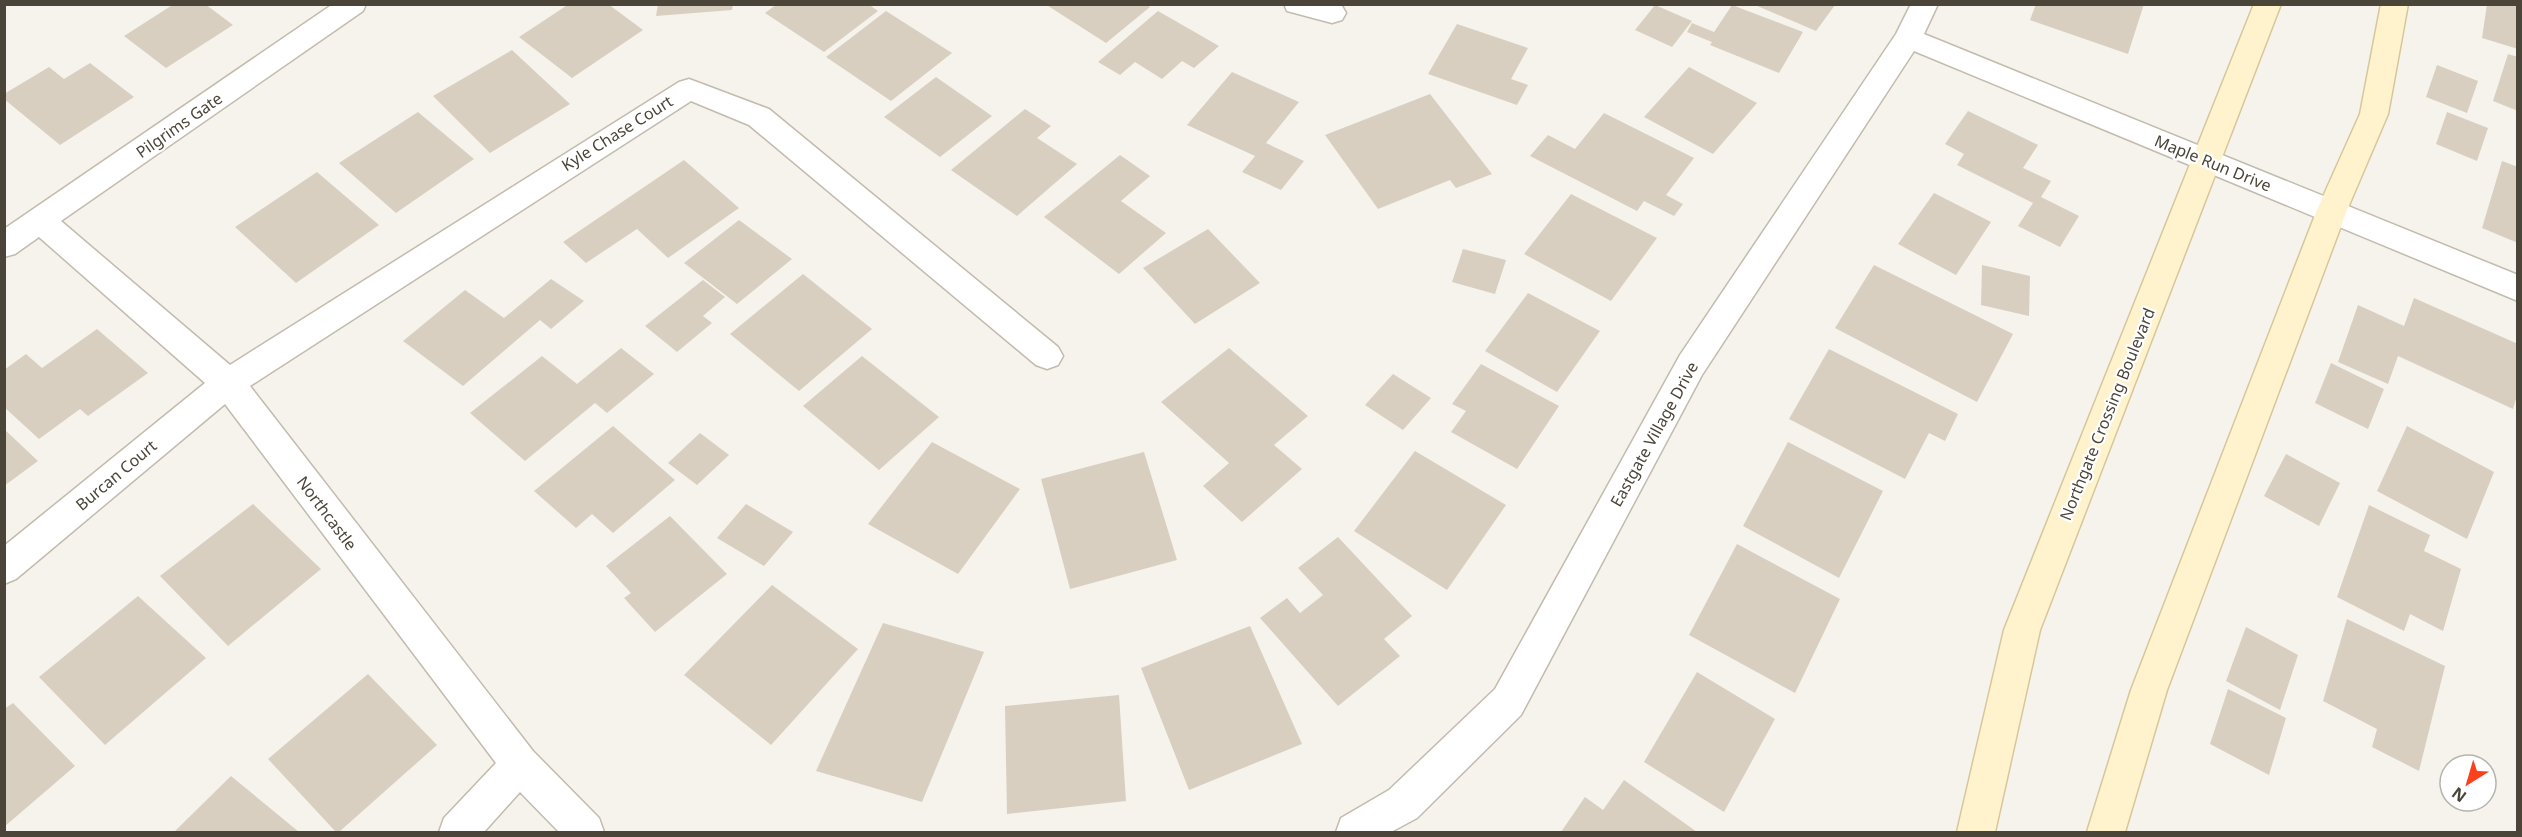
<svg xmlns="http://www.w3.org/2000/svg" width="2522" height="837" font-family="'Noto Sans',sans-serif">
<rect width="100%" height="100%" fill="#f6f3ec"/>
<path fill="#d8cfc1" d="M174,4H205L233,25L166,68L124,36Z
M569,4H608L643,30L572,78L519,37Z
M658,4H733L732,10L656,16Z
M777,4H868L878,11L824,52L765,13Z
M1045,4H1147L1150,7L1106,43Z
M2036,4H2144L2128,54L2030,20Z
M2487,4H2518V49L2482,38Z
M1655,5L1692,21L1672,47L1635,30Z
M1732,5L1803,32L1779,73L1710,45L1712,42L1687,32L1692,23L1714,32Z
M1755,5H1835L1816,31Z
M886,11L952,53L891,101L826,57Z
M1158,11L1219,46L1194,68L1182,61L1162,79L1135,62L1120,75L1098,62Z
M1457,24L1528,48L1511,79L1528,85L1517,105L1428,74Z
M512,50L570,104L490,153L433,96Z
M2508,54L2518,57V111L2493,101Z
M90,63L134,97L60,145L4,99V94L49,67L64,79Z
M2437,65L2478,81L2467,113L2426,97Z
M1689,67L1757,103L1713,154L1644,117Z
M1232,72L1299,102L1266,143L1304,161L1281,190L1242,172L1255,156L1187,125Z
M936,77L992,116L940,157L884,117Z
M1430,94L1492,174L1456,188L1450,180L1378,209L1325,135Z
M1025,109L1051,126L1037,138L1077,164L1017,216L951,170Z
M1968,111L2038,145L2023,168L2051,181L2041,197L2079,216L2060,247L2018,226L2033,203L1957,165L1964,154L1945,144Z
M418,112L474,159L396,213L339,163Z
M2447,112L2488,128L2477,161L2436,144Z
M1604,113L1694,158L1666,195L1683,204L1674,216L1644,201L1637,211L1530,156L1548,135L1575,149Z
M1120,155L1150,176L1121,201L1166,233L1119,274L1044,217Z
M684,160L739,208L668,258L637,229L586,263L563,242Z
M2502,161L2518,167V243L2482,228Z
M317,172L379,225L296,283L235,227Z
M1934,193L1991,222L1956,275L1898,244Z
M1571,194L1657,238L1611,301L1524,254Z
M739,220L792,259L737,304L684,263Z
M1208,229L1260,283L1195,324L1143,268Z
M1463,249L1506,260L1495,294L1452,282Z
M1874,265L2013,334L1977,402L1835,328Z
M1982,265L2030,276L2029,316L1981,305Z
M803,274L872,329L799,391L730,334Z
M551,279L584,301L551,329L540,320L463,386L403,341L465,290L504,318Z
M703,280L725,297L703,316L712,323L677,352L645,326Z
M1528,293L1600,331L1557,392L1485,351Z
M2414,298L2518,344V392L2513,409L2398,356L2388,384L2338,362L2358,305L2404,326Z
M97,329L148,373L88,416L80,409L39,439L4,407V370L26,354L42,368Z
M621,348L654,374L607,413L595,403L525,461L470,413L542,356L577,384Z
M1229,348L1308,416L1274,445L1302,469L1242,522L1203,486L1229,463L1161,402Z
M1829,349L1958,414L1945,441L1929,433L1905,479L1789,419Z
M862,356L939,417L879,470L803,406Z
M2331,363L2384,389L2368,429L2315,403Z
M1481,364L1559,406L1517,469L1451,432L1466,411L1452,404Z
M1393,374L1431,398L1403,430L1365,405Z
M613,426L675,480L613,533L592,514L576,528L534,491Z
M2407,426L2494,472L2467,539L2377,491Z
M4,429L38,461L4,486Z
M700,433L729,455L697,485L668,463Z
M932,442L1020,489L958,574L868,524Z
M1788,442L1883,491L1839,578L1743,526Z
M1415,451L1506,505L1447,590L1354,531Z
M1144,452L1177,560L1070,589L1041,479Z
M2286,454L2340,483L2319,526L2264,496Z
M253,504L321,569L228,646L160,576Z
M746,504L793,532L764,566L717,538Z
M2369,505L2430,535L2424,551L2461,569L2443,631L2410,614L2404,631L2337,597Z
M670,516L727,574L655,632L624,598L631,593L606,566Z
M1338,537L1412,616L1384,639L1400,656L1338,706L1260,618L1287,598L1300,613L1323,595L1298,568Z
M1737,544L1840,599L1795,693L1689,635Z
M772,585L858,649L771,745L684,675Z
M138,596L206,658L105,745L39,677Z
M2347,619L2445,666L2419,771L2372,747L2377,729L2323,701Z
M883,623L984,652L922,802L816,771Z
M1250,626L1302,744L1189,790L1141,668Z
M2246,627L2298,655L2280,710L2226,681Z
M1697,672L1775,719L1724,812L1644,762Z
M368,674L437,745L339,832H336L268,759Z
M2228,689L2286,718L2269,775L2210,744Z
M1119,695L1126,801L1007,814L1005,706Z
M13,703L75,766L4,827V709Z
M231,776L299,832H174Z
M1624,780L1697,832H1561L1585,797L1603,810Z"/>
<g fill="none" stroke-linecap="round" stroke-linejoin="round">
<defs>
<path id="street" d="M333,4H366L363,11L61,221L230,365L679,82L689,79L769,109L1058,347L1063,356L1058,365L1047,369L1036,365L749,125L691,101L250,386L533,751L599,818L604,832H559L520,792L484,832H439L444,818L496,763L225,404L16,579L4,584V546L205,383L39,237L15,254L4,257V229Z
M1284,4H1336L1342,6L1346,13L1342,20L1332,23L1287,11Z
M1911,4H1938L1924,34L2518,275V301L1914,51L1702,375L1521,715L1417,818L1391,832H1336L1341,818L1389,790L1495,689L1680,355L1896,34Z"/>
<path id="secondary" d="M2254,4H2281L2040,630L1995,832H1957L2004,630Z
M2381,4H2408L2388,114L2347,210L2167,690L2125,832H2087L2131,690L2317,210L2360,114Z"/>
</defs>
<use href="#street" stroke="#c2bbae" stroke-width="3"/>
<use href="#secondary" stroke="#d6c79b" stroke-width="3"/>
<use href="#street" fill="#fff" fill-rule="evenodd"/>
<use href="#secondary" fill="#fff3cd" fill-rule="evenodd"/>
</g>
<g text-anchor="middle" stroke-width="4.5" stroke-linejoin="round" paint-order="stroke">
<g font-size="16" fill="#4b4439" stroke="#fff">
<text transform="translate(179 125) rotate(-35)" y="6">Pilgrims Gate</text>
<text transform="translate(617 133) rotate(-32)" y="6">Kyle Chase Court</text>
<text transform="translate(2213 163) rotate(22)" y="6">Maple Run Drive</text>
<text transform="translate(2107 414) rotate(-68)" y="6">Northgate Crossing Boulevard</text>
<text transform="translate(1654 434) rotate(-61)" y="6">Eastgate Village Drive</text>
<text transform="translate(116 475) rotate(-40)" y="6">Burcan Court</text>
<text transform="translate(327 513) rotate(53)" y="6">Northcastle</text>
</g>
</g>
<rect width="2522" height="837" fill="none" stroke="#4b4439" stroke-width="12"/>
<g transform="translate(2468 783) rotate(217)"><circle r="28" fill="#ffffff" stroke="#b7b4b0" stroke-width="1.5"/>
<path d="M0-4.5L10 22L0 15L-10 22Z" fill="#fc3f1d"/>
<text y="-9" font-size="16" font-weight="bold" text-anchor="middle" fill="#4b4439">N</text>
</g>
</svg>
